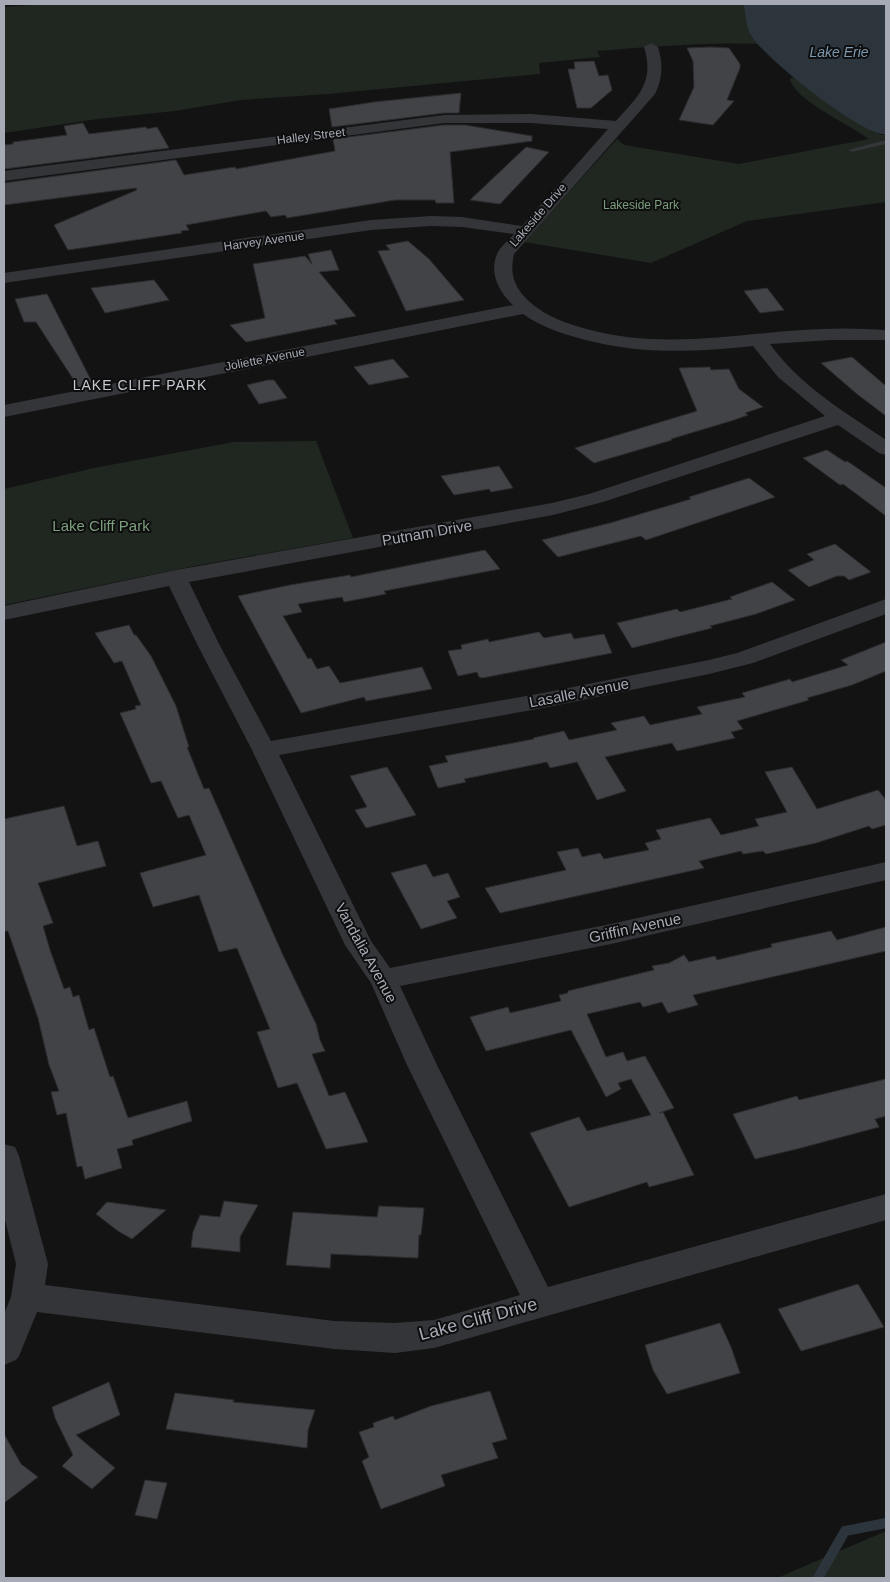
<svg xmlns="http://www.w3.org/2000/svg" width="890" height="1582" font-family="Helvetica,sans-serif">
<rect width="100%" height="100%" fill="#131314"/>
<path fill="#1f2720" d="M42,4H743L751,36L759,44C705,42 651,47 597,51L600,57L539,63L540,74L328,94L241,100L175,111L98,119L4,133V7Z
M793,77L845,116L881,135L886,134V202L747,221L651,263L524,242L617,139L624,145L739,164L869,139C852,126 794,100 790,79Z
M316,441L353,538L194,566L4,605V489L94,468L234,442Z
M886,1531V1578H777Z"/>
<path fill="#2c353c" d="M743,4H886V134C864,138 765,58 752,37C746,29 746,13 743,4Z"/>
<g fill="none" stroke-linecap="round" stroke-linejoin="round">
<path stroke="#2c353c" stroke-width="10" d="M818,1578L845,1531L886,1523"/>
</g>
<path fill="#424347" stroke="#2d2d30" d="M710,47L729,48L740,64V68L727,100L734,101L713,125L679,120L694,87L693,61L687,48Z
M594,61L599,76L608,75L612,90L591,108H577L568,69H575L574,62Z
M461,93L459,113H444L332,127L329,109L374,102Z
M83,123L89,134L146,127L147,129L157,127L169,148L4,169V145L13,144V142L67,135L64,126Z
M444,125H465L532,136V141L450,152L454,203H436L435,200H395L287,218L285,215L271,217L266,211L186,225L189,230L181,231L182,233L68,250L54,225L137,190L136,188L4,205V183L176,160L184,175L235,167L236,169L335,151L333,139Z
M526,147L549,152L500,204L470,200Z
M408,241L429,259L464,300L406,311L378,251L390,250L386,245Z
M331,250L339,270L319,272L356,316L334,320L337,324L246,342L230,325L265,318L253,264L305,256L312,264L308,254Z
M154,280L169,300L105,313L91,288Z
M767,288L784,310L760,313L744,291Z
M47,294L92,382L82,388H79L36,322H24L15,299Z
M852,357L886,386V416L857,394L821,363Z
M393,359L409,377L369,385L354,367Z
M710,367L711,370L729,369L739,389L763,407L745,413L748,415L734,420L671,439L672,440L594,463L575,448L697,411L679,368Z
M268,380H274L287,398L259,404L247,385Z
M827,450L845,462L847,461L886,488V516L843,484L840,485L803,458Z
M499,466L513,488L491,492L489,489L454,495L441,476Z
M749,478L775,497L646,540L641,536L558,557L542,540L610,523L691,499L689,497Z
M835,544L871,572L849,580L844,576H837L809,587L788,570L814,560L807,554Z
M485,550L500,569L384,591L386,594L344,602L342,597L298,604L302,612L283,616L308,659L311,658L317,669L329,666L340,683L422,667L432,689L366,701L364,697L301,713L238,596L290,585L350,575L351,577Z
M772,582L795,600L756,614L710,626L712,628L632,648L617,623L677,609L680,612L732,599L730,597Z
M129,625L134,635H136L151,656L176,706L189,747H187L204,789L209,788L282,953L316,1024L320,1040L325,1051L312,1054L329,1096L345,1092L368,1142L326,1149L297,1083L278,1088L257,1032L270,1029L237,948L219,952L199,895L153,907L140,873L206,855L189,815L178,818L161,781L151,783L120,713L136,709L135,706L141,705L122,661L114,663L95,633Z
M539,632L544,638L571,633L574,639L604,634L612,653L482,678L479,677L477,672L458,676L448,651L462,649L461,645L488,639L489,642Z
M886,642V671L852,685L807,698L809,700L737,721L743,729L731,732L735,738L677,751L672,743L605,757L626,791L597,800L577,762L550,768L547,762L464,779L466,782L438,788L429,766L448,762L445,756L534,739L533,738L564,731L569,740L617,730L611,723L644,716L650,725L702,714L697,707L745,697L742,693L790,679L792,682L848,665L841,660Z
M387,767L416,815L366,828L355,810L367,807L350,776Z
M792,767L817,809L878,790L886,800V825L872,829L869,826L816,843L766,854L763,851L743,854L741,851L699,861L704,868L500,913L485,888L566,870L557,852L578,848L582,857L600,853L604,859L649,850L645,843L661,839L656,830L710,818L721,835L759,826L755,819L787,812L765,772Z
M64,806L77,846L98,841L106,866L38,883L53,923L43,926L50,950L64,989L70,987L73,997L79,995L89,1030L94,1028L110,1077L113,1076L128,1118L187,1101L192,1121L132,1140L133,1145L117,1149L122,1168L85,1179L82,1166L77,1167L66,1113L57,1115L51,1092L59,1091L49,1065L38,1018L8,931H4V819Z
M426,864L433,877L448,873L460,897L447,901L457,918L421,929L391,873Z
M886,927V951L693,995L698,1005L668,1013L662,1002L643,1007L640,1002L587,1014L606,1057L623,1052L627,1061L645,1056L674,1108L659,1113L663,1112L694,1175L649,1187L647,1182L569,1207L530,1133L579,1117L587,1131L651,1115L631,1079L618,1083L621,1089L606,1097L571,1030L486,1051L470,1017L508,1007L510,1013L561,1001L559,995L568,993V991L654,970L652,966L669,963L684,955L689,962L715,956L717,960L772,947L771,944L831,931L837,940Z
M886,1079V1116L875,1119L879,1127L797,1149L755,1159L733,1114L797,1096L799,1100Z
M224,1201L258,1205L240,1237V1252L191,1247L193,1232L200,1215L220,1217Z
M107,1202L166,1210L132,1239L118,1231L96,1214Z
M379,1206L424,1208L421,1235H419L418,1258L331,1254L330,1268L286,1265L293,1212L377,1217Z
M858,1284L884,1327L801,1351L778,1309Z
M720,1323L731,1347L740,1373L667,1394L653,1370L645,1345Z
M109,1382L120,1415L76,1435L115,1468L92,1489L62,1466L73,1455L55,1418L52,1407Z
M490,1391L507,1439L492,1443L498,1458L441,1475L445,1486L381,1509L362,1461L369,1457L359,1432L374,1427L373,1423L393,1416L395,1420L431,1406Z
M175,1393L234,1400L233,1402L315,1410L308,1430L307,1448L166,1429Z
M4,1434L21,1464L38,1477L4,1503Z
M145,1480L167,1483L157,1519L135,1515Z"/>
<g fill="none" stroke-linecap="round" stroke-linejoin="round">
<path fill="#343539" fill-rule="evenodd" d="M886,140V144L852,152L848,150Z"/>
<path fill="#343539" fill-rule="evenodd" d="M651,43L658,47C663,64 663,78 655,94L514,254C509,276 515,289 532,304C548,317 567,324 587,329C659,349 729,335 802,330C830,328 858,328 886,330V340H831L770,344C800,386 845,412 886,440V455L879,453L838,425L603,502L553,515L189,582L219,644L271,741L543,693L709,660L737,653L886,599V614L753,663L709,674L543,708L279,755L371,941L390,968L611,924L886,862V880L611,944L400,986L437,1065L548,1287L886,1194V1220L434,1348L395,1353L334,1349L37,1312L19,1356L16,1360L4,1365V1314L11,1297L16,1264L4,1216V1144L15,1147L19,1156L48,1264L45,1285L334,1321L395,1323L434,1320L520,1295L407,1065L371,983L345,945L252,750L197,644L169,586L4,620V606L176,570L552,503L589,494L825,416L778,377L753,346C695,352 640,355 582,339C561,333 541,327 523,314L4,417V405L513,305C499,292 488,272 498,252C501,246 509,240 514,234L462,227L431,226L371,230L4,283V273L371,220L431,216L462,217L522,226L608,129L531,123H444L4,181V171L444,115L531,114L616,121C638,96 655,83 644,47Z"/>
</g>
<g text-anchor="middle" stroke-width="4" stroke-linejoin="round" paint-order="stroke">
<g font-size="12" fill="#a5aab4" stroke="#0e0e0f">
<text transform="translate(311 136) rotate(-7)" y="4">Halley Street</text>
<text transform="translate(538 215) rotate(-49)" y="4">Lakeside Drive</text>
<text transform="translate(264 241) rotate(-8)" y="4">Harvey Avenue</text>
<text transform="translate(265 359) rotate(-11)" y="4">Joliette Avenue</text>
</g>
<g font-size="12" fill="#7c9f7d" stroke="#0e0e0f">
<text x="641" y="209">Lakeside Park</text>
</g>
<g font-size="14" font-style="italic" fill="#7c98af" stroke="#0e0e0f">
<text x="839" y="57">Lake Erie</text>
</g>
<g font-size="14" letter-spacing="1" fill="#c5c9d0" stroke="#0e0e0f">
<text x="140" y="390">LAKE CLIFF PARK</text>
</g>
<g font-size="15" fill="#7c9f7d" stroke="#0e0e0f">
<text x="101" y="531">Lake Cliff Park</text>
</g>
<g font-size="15" fill="#a5aab4" stroke="#0e0e0f">
<text transform="translate(427 533) rotate(-10)" y="5">Putnam Drive</text>
<text transform="translate(579 693) rotate(-11)" y="5">Lasalle Avenue</text>
<text transform="translate(635 928) rotate(-12)" y="5">Griffin Avenue</text>
<text transform="translate(366 953) rotate(61)" y="5">Vandalia Avenue</text>
</g>
<g font-size="18" fill="#a5aab4" stroke="#0e0e0f">
<text transform="translate(478 1319) rotate(-15)" y="6">Lake Cliff Drive</text>
</g>
</g>
<rect width="890" height="1582" fill="none" stroke="#a5aab4" stroke-width="10"/>
</svg>
